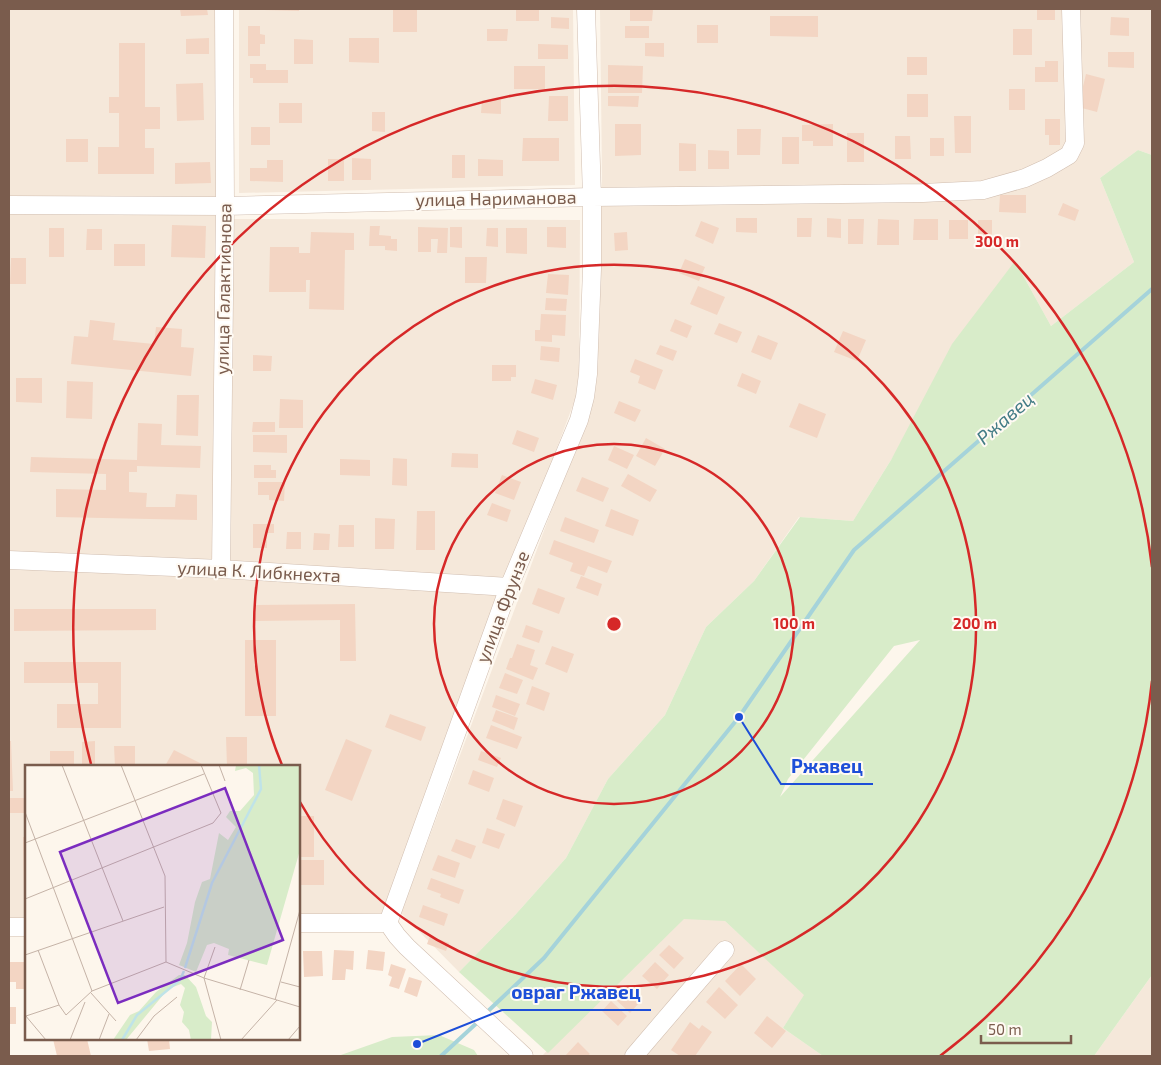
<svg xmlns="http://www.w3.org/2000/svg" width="1161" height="1065" font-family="'Exo 2',sans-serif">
<rect width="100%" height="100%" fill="#fdf6ec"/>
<path fill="#f5e8da" d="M9,9H217L216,219L580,220L579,389L382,913L299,915V766H26V922H9Z
M239,9H573L575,185L239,193Z
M600,9H1152V155L1138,150L1100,178L1134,262L1051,326L1015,261L853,521L799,517L754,581L706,627L665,715L608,779L566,858L516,914L459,972L401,913L594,397L602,175Z
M695,893L805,995L783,1028L823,1056H542Z
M1152,975V1056H1094Z"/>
<path fill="#d8ecc9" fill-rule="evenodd" d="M1138,150L1152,155V975L1094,1056H823L783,1028L804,995L725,921L684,919L548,1053L459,972L516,914L566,858L608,779L665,715L706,627L754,581L800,517L853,521L891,460L952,344L1015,261L1051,326L1134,262L1100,178ZM920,640L780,797L788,779L894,646Z
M439,1035L474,1050L478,1056H338L392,1037Z"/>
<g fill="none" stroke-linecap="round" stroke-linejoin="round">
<path stroke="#a5d3da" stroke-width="4" d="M486,1013L544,958L739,717L854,550L1152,289
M441,1056L480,1020"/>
</g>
<path fill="#f3d5c3" d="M180,9H207L208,15L181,16Z
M264,9H299V11L264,10Z
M393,9H417V32H393Z
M516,9H539V21H516Z
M630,9H653L652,21H630Z
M1037,9H1055V20H1037Z
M770,16H818V37L770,36Z
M551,17L569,18V29L551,28Z
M1111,17L1129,18V36L1110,35Z
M697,25H718V43H697Z
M248,26H260V34L265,35V44H260V56H248Z
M625,26H649V38H625Z
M487,29H508L507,41H487Z
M1013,29H1032V55H1013Z
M209,38V54H186V39Z
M349,38H379V63L349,62Z
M294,39L313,40V64H294Z
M119,43H145V107H160V129H145V148H154V174H98V147H119V113H109V97H119Z
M645,43H664V57L645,56Z
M538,44L568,45V59H538Z
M1108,52H1134V68L1108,67Z
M907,57H927V75H907Z
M1045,61H1058V82H1035V67H1045Z
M250,64H266V70H288V83H253V78H250Z
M608,65L643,66L642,93H608Z
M514,66H545V89H514Z
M1086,74L1105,79L1097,112L1078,107Z
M203,83L204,120L177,121L176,84Z
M1009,89H1025V110H1009Z
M907,94H928V117H907Z
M549,96H568V121H548Z
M608,96H639L638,107L608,106Z
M482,100H501V114L481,113Z
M279,103H302V123H279Z
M372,112H385V132L372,131Z
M954,116H971V153H955Z
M1045,119H1060V145H1049V135H1045Z
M615,124H641V155L615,156Z
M833,124V146H813V141H802V125Z
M251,127H270V145H251Z
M737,129H761L760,155H737Z
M847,133H864V162H847Z
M895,136H910L911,159H895Z
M782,137H799V164H782Z
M523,138H559V161H522Z
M930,138H944V156H930Z
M66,139H88V162H66Z
M679,143L696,144V171H679Z
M708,150L729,151V169H708Z
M452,155H465V178H452Z
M352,158L371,159V180H352Z
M328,159H344V181H328Z
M478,159L503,160V176H478Z
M267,160H283V182L250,181V168H267Z
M210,162L211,183L175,184V163Z
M1000,195H1026V213L999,212Z
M1063,203L1079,210L1075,221L1058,215Z
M736,218H757V233L736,232Z
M797,218H812L811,237H797Z
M827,218L841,219V238L827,237Z
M848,219H864L863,244H848Z
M878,219L899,220V245H877Z
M914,219H938V240H913Z
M949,220H968V239H949Z
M978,220H992V239H978Z
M701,221L719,228L713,244L695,236Z
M172,225L206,226L205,258L171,257Z
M370,226H380L379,235L391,236V239H397V251L385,250V246H369Z
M418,227L448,228L447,253H437L438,239H431V252H418Z
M450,227H462V248L450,247Z
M547,227H566V248L547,247Z
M49,228H64V257H49Z
M487,228H498V247L486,246Z
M506,228H527V254L506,253Z
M87,229H102V250H86Z
M311,232L354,233V250H345L344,310L309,309L310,280H306V292H269L270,247H299V253H310Z
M627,232L628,250L615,251L614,233Z
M114,244H145V266H114Z
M465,257H487L486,283H465Z
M11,258H26V284H10Z
M685,259L705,267L699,281L679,273Z
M548,274L569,275L568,295L546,293Z
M698,286L725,297L717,315L690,304Z
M546,298L567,299L566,311L545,310Z
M541,314L566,315L565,336L552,335V342L535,341V330H540Z
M675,319L692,326L687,338L670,331Z
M90,320L115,323L113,340L154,344L156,327L182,329L181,347L194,348L191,376L71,364L74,336L88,337Z
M719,323L742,332L737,343L714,334Z
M843,331L866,340L857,361L834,352Z
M758,335L778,343L771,360L751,352Z
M660,345L677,351L673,361L656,354Z
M541,346L560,348L559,362L540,360Z
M253,355L272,356L271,371H253Z
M635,359L663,370L655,390L638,383L640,376L630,372Z
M492,365H516V377H511V381H492Z
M742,373L761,381L756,394L737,386Z
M16,378H42V403L16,402Z
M535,379L557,385L553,400L531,393Z
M67,381L93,382L92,419L66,418Z
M177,395H199L198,436L176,435Z
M280,399L303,400V428H279Z
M619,401L641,410L635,422L614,413Z
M799,403L826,414L817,438L789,427Z
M253,422H275V432H252Z
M138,423L162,424L161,445L201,446L200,468L137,466V472H129V492L147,493L146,507H175L176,494L197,495V520L56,517V489L106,490V474L30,472L31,457L137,460Z
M517,430L539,438L534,452L512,444Z
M253,435H287V453L253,452Z
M646,438L665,449L655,466L636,456Z
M614,446L634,455L627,469L608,460Z
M452,453L478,454V468L451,467Z
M393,458L407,459V486L392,485Z
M340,459L370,460V476L340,475Z
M254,465H271V470H276V478H254Z
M628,474L657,490L650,502L621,486Z
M502,475L521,482L514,500L495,493Z
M582,477L609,488L603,502L576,491Z
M258,482H285L284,501L269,500V495H258Z
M492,503L511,510L507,522L487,515Z
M611,509L639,520L633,536L605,526Z
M417,511H435V550H416Z
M565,517L599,530L594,543L560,531Z
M375,518L395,519L394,549H375Z
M253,524H274V533H267V548H253Z
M339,525H354V547H338Z
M287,532H301V549H286Z
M314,533L330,534L329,550H313Z
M554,540L612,561L607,573L588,566L584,576L570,571L573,563L549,554Z
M581,576L602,584L598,596L576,588Z
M538,588L565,598L559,614L532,604Z
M355,604L356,661H340V620L255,621V605Z
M14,609H156V630L14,631Z
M526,625L543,631L539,643L522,637Z
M245,640H276V716H245Z
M517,644L535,650L530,665L538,668L533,680L506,669L510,658H512Z
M552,646L574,654L567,673L545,664Z
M24,662H121V728H57V704H98V683H24Z
M505,673L523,680L517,694L499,688Z
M532,686L550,693L544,711L526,704Z
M496,695L520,704L515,716L492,707Z
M496,710L518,718L514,730L492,721Z
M390,714L426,727L421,741L385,727Z
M491,725L522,737L517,749L486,738Z
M226,737H247V766H227Z
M346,739L372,750L352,801L325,790Z
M9,741H11L13,791H9Z
M95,741V766H82V742Z
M114,746H135V766H115Z
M174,750L202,764L201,766H165Z
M50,751H74V766H50Z
M481,751L501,758L497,767L478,760Z
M473,770L494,778L489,792L468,784Z
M9,798H26V813H9Z
M503,799L523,806L515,827L496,819Z
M299,816H314V857H299Z
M487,828L505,834L499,849L482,843Z
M23,837H26V897H24Z
M456,839L476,846L471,859L451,851Z
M438,855L460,863L455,878L432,870Z
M299,860H324V885H299Z
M431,878L464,890L459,904L440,897L441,894L427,889Z
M423,905L448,914L444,926L419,917Z
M430,936L449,943L446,951L427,944Z
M669,945L684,958L674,969L659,955Z
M334,950L354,951L353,970L346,969L345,980H332Z
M368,950L385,952L383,971L366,969Z
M303,951H322L323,976L304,977Z
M9,962H26V989H16V982H9Z
M655,962L669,975L657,989L642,976Z
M391,964L406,969L399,989L389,986L392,977L388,975Z
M741,964L756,979L740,996L725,981Z
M409,977L422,981L417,997L404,992Z
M719,987L738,1005L725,1019L706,1002Z
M623,988L639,1003L630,1013L614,998Z
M611,1001L627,1016L618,1026L602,1011Z
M9,1007H16V1024H9Z
M767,1016L786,1031L772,1048L754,1033Z
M690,1022L699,1029L702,1025L712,1032L695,1056H680L671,1050Z
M53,1039H87L91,1056H57Z
M147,1039H169L170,1049L149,1051Z
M578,1042L590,1054L588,1056H565Z"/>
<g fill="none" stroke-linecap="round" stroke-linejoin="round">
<defs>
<path id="minor" d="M9,205L225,206L592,197L923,193L983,190L1025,178L1047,168L1069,155L1075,143L1071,9
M9,560L221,569L509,587
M221,569L225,206L224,9
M299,923H388
M388,923L509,587L579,420L585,397L588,374L592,269V197L586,9
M388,923L397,936L407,947L524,1056
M9,927H26
M634,1056L681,1001L725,950"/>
</defs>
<use href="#minor" stroke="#d1beb0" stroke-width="19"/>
<use href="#minor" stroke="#fff" stroke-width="18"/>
</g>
<g fill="none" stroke="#d62828" stroke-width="2.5">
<circle cx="614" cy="624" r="180"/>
<path d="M282 765A361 361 0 1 1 300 802"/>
<path d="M1152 681A541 541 0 0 1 940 1056M91 764A541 541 0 1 1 1152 567"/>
</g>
<g text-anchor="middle" stroke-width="4" stroke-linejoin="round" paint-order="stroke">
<g font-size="18" fill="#7a5c4d" stroke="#fffaf3">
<text transform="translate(496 199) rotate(-1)" y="6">улица Нариманова</text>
<text transform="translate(224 289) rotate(-89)" y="6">улица Галактионова</text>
<text transform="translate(259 572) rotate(3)" y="6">улица К. Либкнехта</text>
<text transform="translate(503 607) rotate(-69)" y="6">улица Фрунзе</text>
</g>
<g font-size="19" font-style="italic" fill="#437c86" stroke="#fffaf3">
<text transform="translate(1005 418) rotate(-41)" y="7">Ржавец</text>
</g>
</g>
<g transform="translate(25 765)">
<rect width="275" height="275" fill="#fdf6ec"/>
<path d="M211,0H275V85L242,200L203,190L204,184L189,178L182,180L171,207L154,200L162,178L170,137L177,117L185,114L194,68L203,75L211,62L201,52L205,46H215L229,30L228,8L221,3L210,6ZM154,210H160L171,222L181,251L187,257L186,275H166L164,265L157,257L159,247L155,240L160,223L156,219L143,224L101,275H88L105,250L114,246L131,227Z" fill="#d8ecc9"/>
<path fill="none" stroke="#bfe3e8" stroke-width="2.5" d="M160,203L187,118L236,24L234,0M97,275L112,250L155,215L159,206"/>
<path fill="none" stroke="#c5b3a7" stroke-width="1" d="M37,0L98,156M96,0L140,111L141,197M194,0L200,16M0,47L67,226M0,78L179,9M0,134L188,58L196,48L176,0M190,182L179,213L196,275M13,185L34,240M0,190L139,142M141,197L179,213L275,242M256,217L275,222M215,225L224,195M66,228L91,256M250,235L275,145M0,250L21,275M1,251L34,240L41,250L67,226L141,197M45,275L60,237M74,275L84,249M111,275L129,251L152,232M216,275L252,235M263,275L275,261"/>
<path fill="#7b2cbf" fill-opacity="0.15" stroke="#7b2cbf" stroke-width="2.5" d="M200,23L258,175L93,238L35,87Z"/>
<rect width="275" height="275" fill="none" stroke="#7a5c4d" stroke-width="2.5"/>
</g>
<circle cx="614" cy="624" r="8" fill="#d62828" stroke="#fffaf3" stroke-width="2.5"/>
<g font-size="15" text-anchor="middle" font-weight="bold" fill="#d62828" stroke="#fffaf3" stroke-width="4" stroke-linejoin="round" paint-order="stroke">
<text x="997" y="247">300 m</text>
<text x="794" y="629">100 m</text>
<text x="975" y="629">200 m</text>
</g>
<path fill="none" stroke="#1d4ed8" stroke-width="2" d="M739 717L781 784H873M417 1044L502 1010H651"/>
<g fill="#1d4ed8" stroke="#fffaf3" stroke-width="2">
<circle cx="739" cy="717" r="5"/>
<circle cx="417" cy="1044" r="5"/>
</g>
<g font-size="19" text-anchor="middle" font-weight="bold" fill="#1d4ed8" stroke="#fffaf3" stroke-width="4" stroke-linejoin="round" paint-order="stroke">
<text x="827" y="773">Ржавец</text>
<text x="576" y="999">овраг Ржавец</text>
</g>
<rect width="1161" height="1065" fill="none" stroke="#7a5c4d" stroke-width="20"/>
<path d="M981 1035v8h90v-8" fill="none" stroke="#7a5c4d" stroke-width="2.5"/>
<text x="988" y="1035" font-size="15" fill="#7a5c4d" stroke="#fffaf3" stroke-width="4" paint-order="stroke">50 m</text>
</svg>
